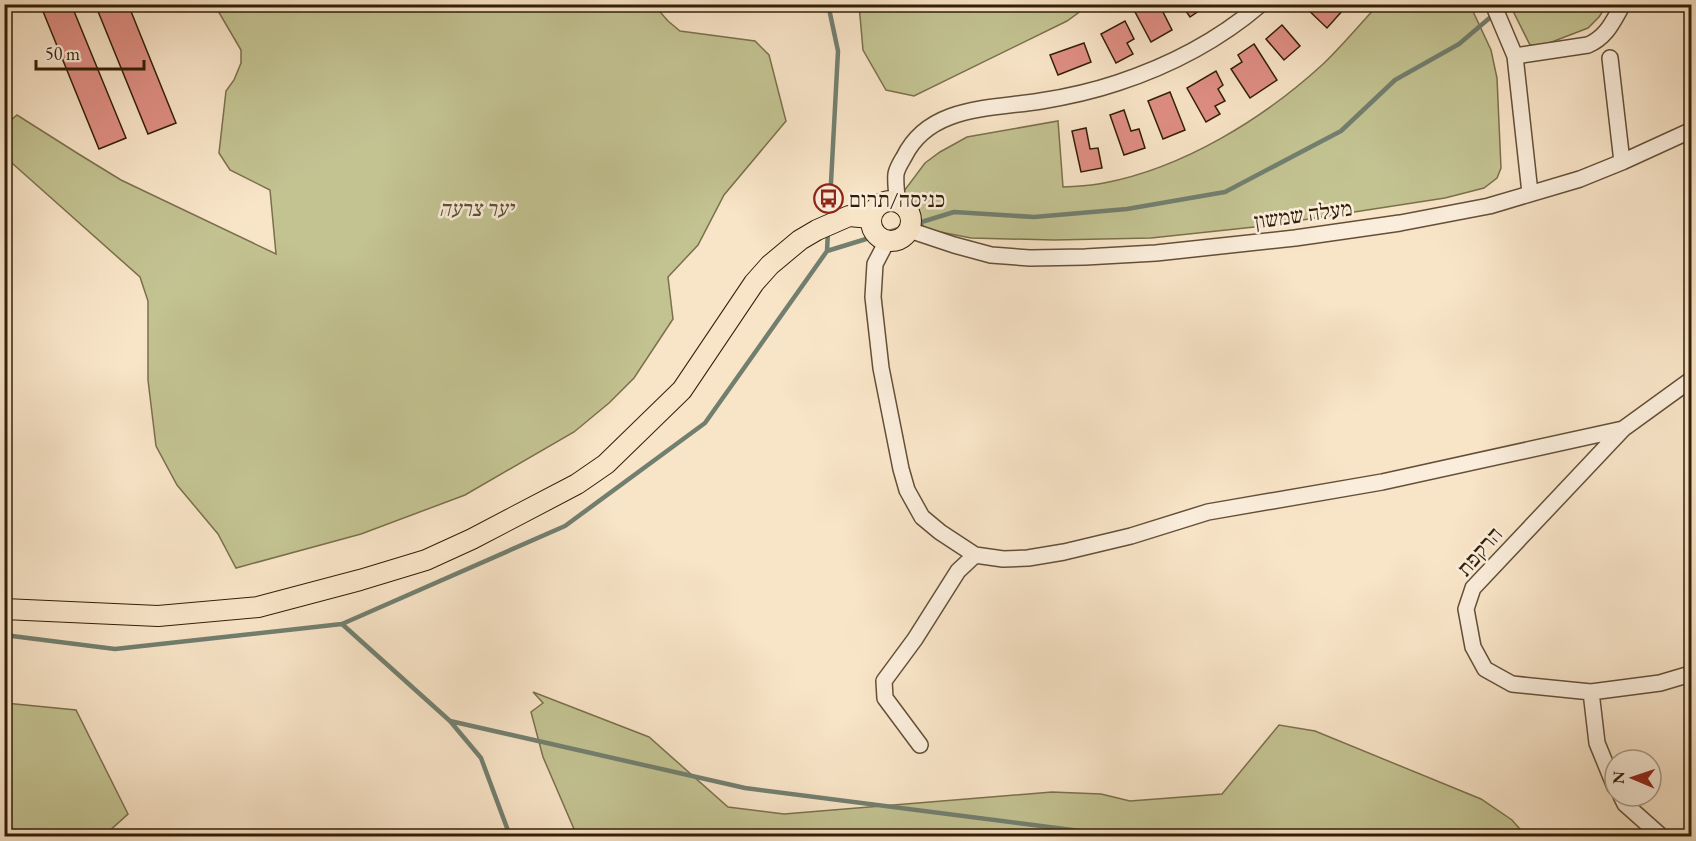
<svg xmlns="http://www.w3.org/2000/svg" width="1696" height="841" font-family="'EB Garamond','Frank Ruhl Libre',serif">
<rect width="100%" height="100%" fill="#f8e4c7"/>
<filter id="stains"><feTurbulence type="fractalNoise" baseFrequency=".00333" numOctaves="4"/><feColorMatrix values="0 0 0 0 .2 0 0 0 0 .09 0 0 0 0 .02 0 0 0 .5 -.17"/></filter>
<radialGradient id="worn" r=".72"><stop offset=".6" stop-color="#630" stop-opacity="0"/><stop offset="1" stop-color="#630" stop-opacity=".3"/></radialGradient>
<path fill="#c3c291" stroke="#7a704c" stroke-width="1.5" d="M214,4L654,5L668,21L680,31L755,41L769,55L786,121L724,195L698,245L668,277L673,319L634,378L609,403L574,432L465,495L361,534L236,568L218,534L177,485L156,446L148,380V301L140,277L4,156L5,125L17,115L77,153L121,180L276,254L270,190L230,170L219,153L226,91L234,80L241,63V50Z
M859,5V4L1089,5L1067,21L914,96L886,90L863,50Z
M1378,5H1470L1491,50L1497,78L1501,168L1497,178L1484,188L1445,198L1264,226L1151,238L1054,240L971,238L925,229L904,191L925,163L940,152L967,137L1058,121L1063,187C1077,186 1091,186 1104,183C1183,168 1263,119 1322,65C1342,46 1360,24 1378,5Z
M1510,5H1607L1599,17L1588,28L1544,45H1530Z
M533,692L649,737L728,807L784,814L1052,792L1101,794L1130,801L1222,794L1279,725L1315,731L1481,799L1512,820L1526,836H577L543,757L531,712L543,703Z
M5,703L76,710L128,814L107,833L100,836H5Z"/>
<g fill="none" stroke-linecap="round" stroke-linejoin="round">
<path stroke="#727f6f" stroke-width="4.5" d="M828,4L838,51L829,220
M827,251L828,231
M342,624L450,721L481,758L510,836
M4,635L115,649L342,624L565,526L705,423L827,251L954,212L1034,217L1127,209L1225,192L1341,131L1395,80L1459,44L1506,4
M450,721L745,788L1119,836"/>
</g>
<path fill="#df8e83" stroke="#321f08" stroke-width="1.5" d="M40,4H71L126,138L99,149Z
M95,4H128L176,123L148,134Z
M1143,4H1159L1172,30L1151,42L1134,10Z
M1181,4H1209L1190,17Z
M1302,4H1336L1343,10L1327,28Z
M1125,21L1134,39L1127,43L1133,54L1116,63L1101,34Z
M1282,25L1300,46L1284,60L1266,39Z
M1084,43L1091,62L1058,75L1050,55Z
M1254,44L1277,80L1250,98L1231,69L1242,62L1238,55Z
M1216,71L1223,85L1218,89L1225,101L1215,106L1220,114L1206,122L1187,88Z
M1170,92L1185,130L1163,139L1148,101Z
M1124,110L1131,131L1139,129L1145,148L1124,155L1110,115Z
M1086,128L1090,149L1098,148L1102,168L1081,172L1072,131Z"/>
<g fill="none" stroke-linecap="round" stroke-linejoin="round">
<defs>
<path id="minor" d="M1493,4L1515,56L1530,193
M1515,56L1588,45C1607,37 1613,21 1623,4
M1610,58L1622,162
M897,201C897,193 895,182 896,174C897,168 901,162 904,157C929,105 992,109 1041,101C1066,97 1093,91 1117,83C1169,66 1219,40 1261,4
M909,230L954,245L991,255L1030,258L1085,257L1156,253L1295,238L1400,223L1489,206L1580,179L1622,162L1692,130
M887,241L875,264L873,297L881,368L901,469L907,490L922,517L940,532L975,555L1003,559L1028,558L1064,552L1131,536L1208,512L1382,482L1623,429L1692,379
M1623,429L1473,588L1466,609L1473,647L1485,669L1512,684L1591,692L1660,683L1687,675L1692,672
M1591,692L1597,743L1615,787
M920,745L885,698L884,681L915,639L958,571L975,555
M1621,796L1625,804L1661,836"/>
<path id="major" d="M871 221a20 20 0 1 1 40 0a20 20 0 1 1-40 0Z
M4,609L158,616L258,607L360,580L426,560L472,539L577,484L606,464L682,390L754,283L770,265L800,240L817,230L849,216L871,218"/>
</defs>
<use href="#minor" stroke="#645038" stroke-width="18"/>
<use href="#major" stroke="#321f08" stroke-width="22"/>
<use href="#minor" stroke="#faeddb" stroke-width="15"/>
<use href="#major" stroke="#f8e4c7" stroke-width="20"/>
</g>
<defs>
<symbol id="bus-ring" viewBox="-11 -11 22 22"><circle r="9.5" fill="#faeddb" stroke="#8f2418" stroke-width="1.5"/><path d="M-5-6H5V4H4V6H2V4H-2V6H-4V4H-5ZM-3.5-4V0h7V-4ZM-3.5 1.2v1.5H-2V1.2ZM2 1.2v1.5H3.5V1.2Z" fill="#8f2418"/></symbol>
</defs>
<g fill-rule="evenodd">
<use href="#bus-ring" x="812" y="182" width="33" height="33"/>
</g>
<g text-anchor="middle" stroke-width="5" stroke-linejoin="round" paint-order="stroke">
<g font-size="22" fill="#321f08" stroke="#faeddb" text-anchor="start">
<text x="849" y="207">כניסה/תרום</text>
</g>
<g font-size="22" font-style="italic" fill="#5e5031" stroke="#faeddb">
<text x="476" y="216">יער צרעה</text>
</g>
<g font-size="22" fill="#321f08" stroke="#faeddb">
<text transform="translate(1303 214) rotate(-8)" y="8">מעלה שמשון</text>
<text transform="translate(1479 551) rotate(-49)" y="8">הרקפת</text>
</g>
</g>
<rect width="1696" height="841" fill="none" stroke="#f8e4c7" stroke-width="24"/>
<rect x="6" y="6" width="1684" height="829" fill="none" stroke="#321f08" stroke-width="3"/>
<rect x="12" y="12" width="1672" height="817" fill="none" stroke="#321f08" stroke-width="1.5"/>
<g transform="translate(1633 778) rotate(272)"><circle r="28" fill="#faeddb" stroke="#aa9b87" stroke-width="1.5"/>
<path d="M0-4.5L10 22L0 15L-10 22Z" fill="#8f2418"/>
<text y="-9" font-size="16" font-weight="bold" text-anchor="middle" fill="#321f08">N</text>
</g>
<path d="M36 60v9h108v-9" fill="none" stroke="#321f08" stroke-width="3"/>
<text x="45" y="60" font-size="18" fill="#321f08" stroke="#faeddb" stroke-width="4.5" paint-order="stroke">50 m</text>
<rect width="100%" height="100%" filter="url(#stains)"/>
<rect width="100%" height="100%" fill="url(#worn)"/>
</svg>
